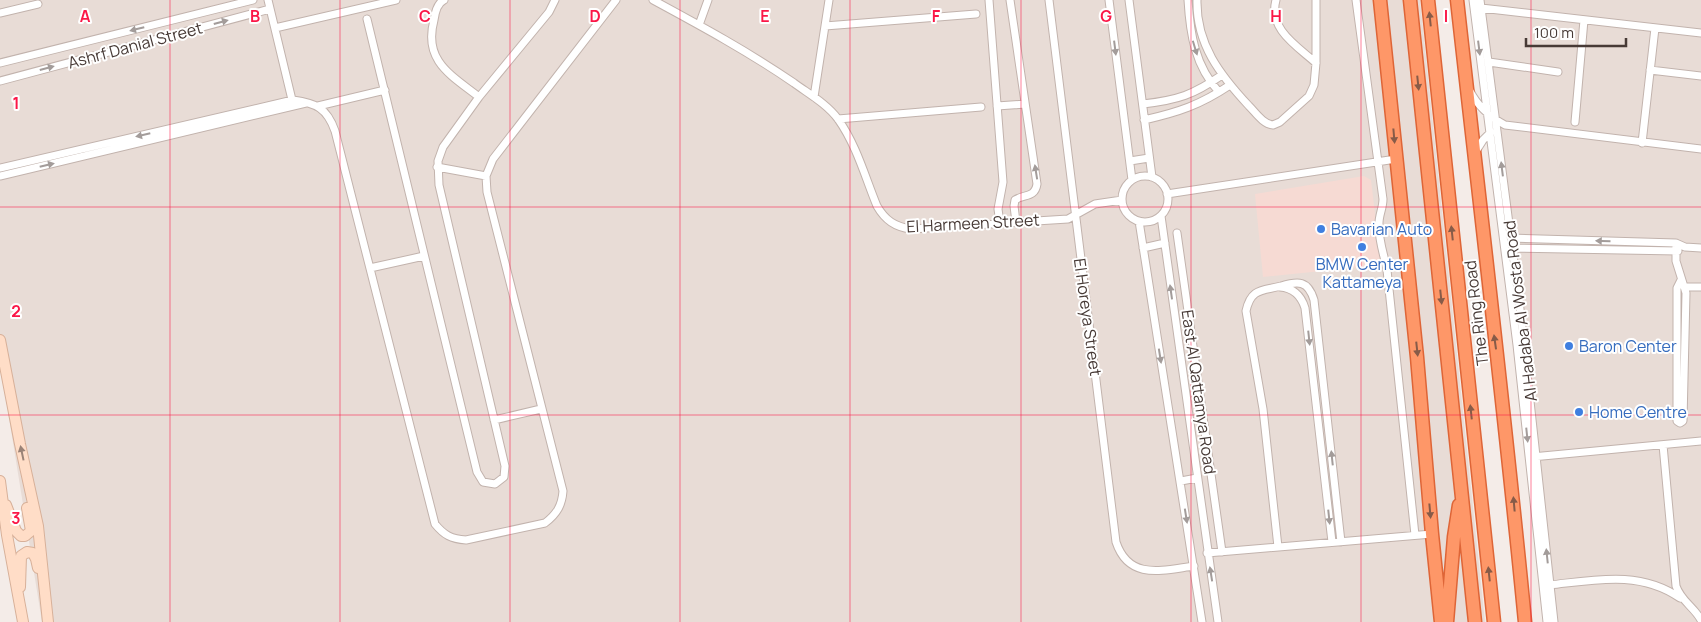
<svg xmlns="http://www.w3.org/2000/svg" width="1701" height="622" font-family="Manrope,sans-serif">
<rect width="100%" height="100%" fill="#f4ece8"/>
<path fill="#e8dcd6" d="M0,0H1420L1485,622H42L0,362Z
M1477,0H1701V622H1550L1495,133Z"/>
<path fill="#f6dad3" d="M1364,176L1371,180L1381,265L1263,277L1255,194Z"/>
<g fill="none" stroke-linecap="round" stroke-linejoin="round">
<defs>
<path id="street" d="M268,0L293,104
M444,0C437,3 435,13 434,20C423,61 451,75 479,97
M653,0C701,26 749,52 794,83C809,94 827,104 838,119C857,146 865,177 877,206C885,220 895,227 911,229L1068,219L1095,204L1122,200
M989,0L1003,182L998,209L1000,223
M1010,0L1037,184C1035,198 1024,194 1015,200L1014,206L1016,222
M1049,0C1070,181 1095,361 1116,542C1129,581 1163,570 1194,566
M1109,0L1132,180
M1129,0L1152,177
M1188,0C1190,34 1195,66 1219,92
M1197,0C1196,44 1220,75 1249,106C1256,113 1263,124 1273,125L1280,122L1309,96L1314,85L1316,63V0
M1276,0C1268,29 1297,46 1316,63
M1356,0L1383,199C1383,208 1379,215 1379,223C1378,240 1384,254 1387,270L1415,535
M1473,0L1517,345L1547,622
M1480,0L1520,309L1554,622
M1481,8L1701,33
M0,13L38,4
M367,19L477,472L483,482L495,484L504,477L505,466L439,185L438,161L443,147L479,97L549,12L555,0
M699,25L708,0
M825,26L976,14
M275,28L396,0
M1489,62L1558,72
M0,63L253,0
M1650,70L1701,76
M0,81L270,9
M1470,91C1478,107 1490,117 1505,125L1701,149
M814,97L829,0
M1143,104C1178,100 1193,95 1222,75
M318,106L385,90
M997,106L1025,104
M838,119L981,107
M1144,120C1179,112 1200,105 1230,85
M1575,122L1584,20
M1642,143L1655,28
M1476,151L1483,140L1491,132
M1130,161L1149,158
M437,167L486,176
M0,168L293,100C316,103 327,108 335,131L435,524C444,535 451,539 466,540L545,523C557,514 562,505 563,491L487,192L486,176L493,159L616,0
M0,176L306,103
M1122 199a23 23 0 1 1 46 0a23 23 0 1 1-46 0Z
M1167,194L1396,159
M1161,216L1218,622
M1139,221L1202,622
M1177,233L1222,552
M1511,238L1676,243L1685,247L1701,248
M1676,243V261L1686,293L1683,421L1680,423L1677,421V288L1681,280
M1143,248L1165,243
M1512,248L1678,251
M370,268L424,256
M1280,287C1293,288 1301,295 1305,308L1332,542
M1685,287H1701
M494,420L541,409
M1663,445L1676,586C1681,601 1694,607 1701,620
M1532,457L1701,441
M1181,481L1197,478
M1278,547L1263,409L1246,311C1251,288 1262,291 1281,286C1298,281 1308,280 1314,300L1341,542
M1207,553L1432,534
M1550,585C1595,580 1640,570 1680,598"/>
<path id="secondary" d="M0,340L20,444L38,526L48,622
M0,481L7,535L23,622
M6,505L16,531L21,536H25L31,531L27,508
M20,587L21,556L27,552L33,553L36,559L38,568"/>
<path id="highway" d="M1380,0L1417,357L1432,534L1441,622
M1410,0L1475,622
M1428,0L1494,622
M1457,0C1480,207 1505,414 1525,622
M1447,622L1454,537L1459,505"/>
</defs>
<use href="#street" stroke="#c2b3ad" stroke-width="9"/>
<use href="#secondary" stroke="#d7b099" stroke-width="12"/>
<use href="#highway" stroke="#de6537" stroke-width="15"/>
<use href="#street" stroke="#fff" stroke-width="7"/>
<use href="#secondary" stroke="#ffddc7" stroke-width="10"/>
<use href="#highway" stroke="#fe9768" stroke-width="12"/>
</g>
<defs><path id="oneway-solid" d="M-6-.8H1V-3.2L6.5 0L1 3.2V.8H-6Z" transform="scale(1.25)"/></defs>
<g fill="#875b48">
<use href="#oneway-solid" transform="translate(1430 19) rotate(-96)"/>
<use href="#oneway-solid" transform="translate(1418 83) rotate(84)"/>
<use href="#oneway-solid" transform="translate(1394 136) rotate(85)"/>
<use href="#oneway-solid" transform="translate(1452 233) rotate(-96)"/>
<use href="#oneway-solid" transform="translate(1441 297) rotate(84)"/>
<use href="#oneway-solid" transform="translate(1495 342) rotate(-98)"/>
<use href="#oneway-solid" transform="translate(1417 349) rotate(84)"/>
<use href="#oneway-solid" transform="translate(1471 412) rotate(-96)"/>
<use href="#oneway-solid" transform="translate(1514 504) rotate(-95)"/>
<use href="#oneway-solid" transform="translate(1430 511) rotate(85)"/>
<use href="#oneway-solid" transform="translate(1489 574) rotate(-96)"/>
</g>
<g fill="#a39c9a">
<use href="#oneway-solid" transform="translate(221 22) rotate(-15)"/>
<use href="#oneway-solid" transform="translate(137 29) rotate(166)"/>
<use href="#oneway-solid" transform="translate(1115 48) rotate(83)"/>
<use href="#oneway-solid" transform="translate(1195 48) rotate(73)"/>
<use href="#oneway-solid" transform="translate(1479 48) rotate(83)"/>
<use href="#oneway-solid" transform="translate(47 68) rotate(-15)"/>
<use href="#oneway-solid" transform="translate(143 135) rotate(167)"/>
<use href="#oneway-solid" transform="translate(47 165) rotate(-13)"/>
<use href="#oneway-solid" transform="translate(1502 169) rotate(-97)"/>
<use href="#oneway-solid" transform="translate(1036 172) rotate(-99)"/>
<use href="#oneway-solid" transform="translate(1603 241) rotate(-178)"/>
<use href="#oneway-solid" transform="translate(1171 292) rotate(-98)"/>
<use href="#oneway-solid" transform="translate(1309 338) rotate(84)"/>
<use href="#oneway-solid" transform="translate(1160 356) rotate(81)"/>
<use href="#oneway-solid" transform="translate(1527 435) rotate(84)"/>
<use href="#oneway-solid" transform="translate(1332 458) rotate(-96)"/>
<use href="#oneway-solid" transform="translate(1186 516) rotate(81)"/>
<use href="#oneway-solid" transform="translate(1329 517) rotate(84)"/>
<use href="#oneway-solid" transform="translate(1547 556) rotate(-96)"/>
<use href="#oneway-solid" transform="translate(1211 574) rotate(-99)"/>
</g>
<use fill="#9a8377" href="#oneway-solid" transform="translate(22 453) rotate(-102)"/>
<path fill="none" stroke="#fb1747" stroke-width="1" stroke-opacity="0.55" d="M170,0V622M340,0V622M510,0V622M680,0V622M850,0V622M1021,0V622M1191,0V622M1361,0V622M1531,0V622M0,207H1701M0,415H1701"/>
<g fill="#3f7fe0" stroke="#fff" stroke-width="2">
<circle cx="1321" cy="229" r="5"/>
<circle cx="1362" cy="247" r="5"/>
<circle cx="1569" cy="346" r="5"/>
<circle cx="1579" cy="412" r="5"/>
</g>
<g text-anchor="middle" stroke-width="4" stroke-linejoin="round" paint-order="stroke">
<g font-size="16" fill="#473a36" stroke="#fff">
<text transform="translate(135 45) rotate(-15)" y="6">Ashrf Danial Street</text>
<text transform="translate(973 223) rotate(-3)" y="6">El Harmeen Street</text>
<text transform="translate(1520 311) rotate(-97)" y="6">Al Hadaba Al Wosta Road</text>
<text transform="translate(1476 313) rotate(-97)" y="6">The Ring Road</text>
<text transform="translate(1088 317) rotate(82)" y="6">El Horeya Street</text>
<text transform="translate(1199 392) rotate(82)" y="6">East Al Qattamya Road</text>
</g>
<g font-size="16" fill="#366cbe" stroke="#fff" text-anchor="start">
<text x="1331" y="235">Bavarian Auto</text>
<text x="1362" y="270" text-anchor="middle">BMW Center<tspan x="1362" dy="18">Kattameya</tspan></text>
<text x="1579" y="352">Baron Center</text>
<text x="1589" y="418">Home Centre</text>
</g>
</g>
<g font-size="16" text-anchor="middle" font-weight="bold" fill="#fb1747" stroke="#fff" stroke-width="4" stroke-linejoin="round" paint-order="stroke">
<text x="85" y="22">A</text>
<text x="255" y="22">B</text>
<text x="425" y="22">C</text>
<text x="595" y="22">D</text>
<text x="765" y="22">E</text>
<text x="936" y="22">F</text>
<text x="1106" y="22">G</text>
<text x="1276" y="22">H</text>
<text x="1446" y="22">I</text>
<text x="16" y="109">1</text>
<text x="16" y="317">2</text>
<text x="16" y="524">3</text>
</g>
<path d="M1526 38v8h100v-8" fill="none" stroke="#473a36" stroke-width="2.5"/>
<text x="1534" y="38" font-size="15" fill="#473a36" stroke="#ffffff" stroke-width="4" paint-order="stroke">100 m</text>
</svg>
